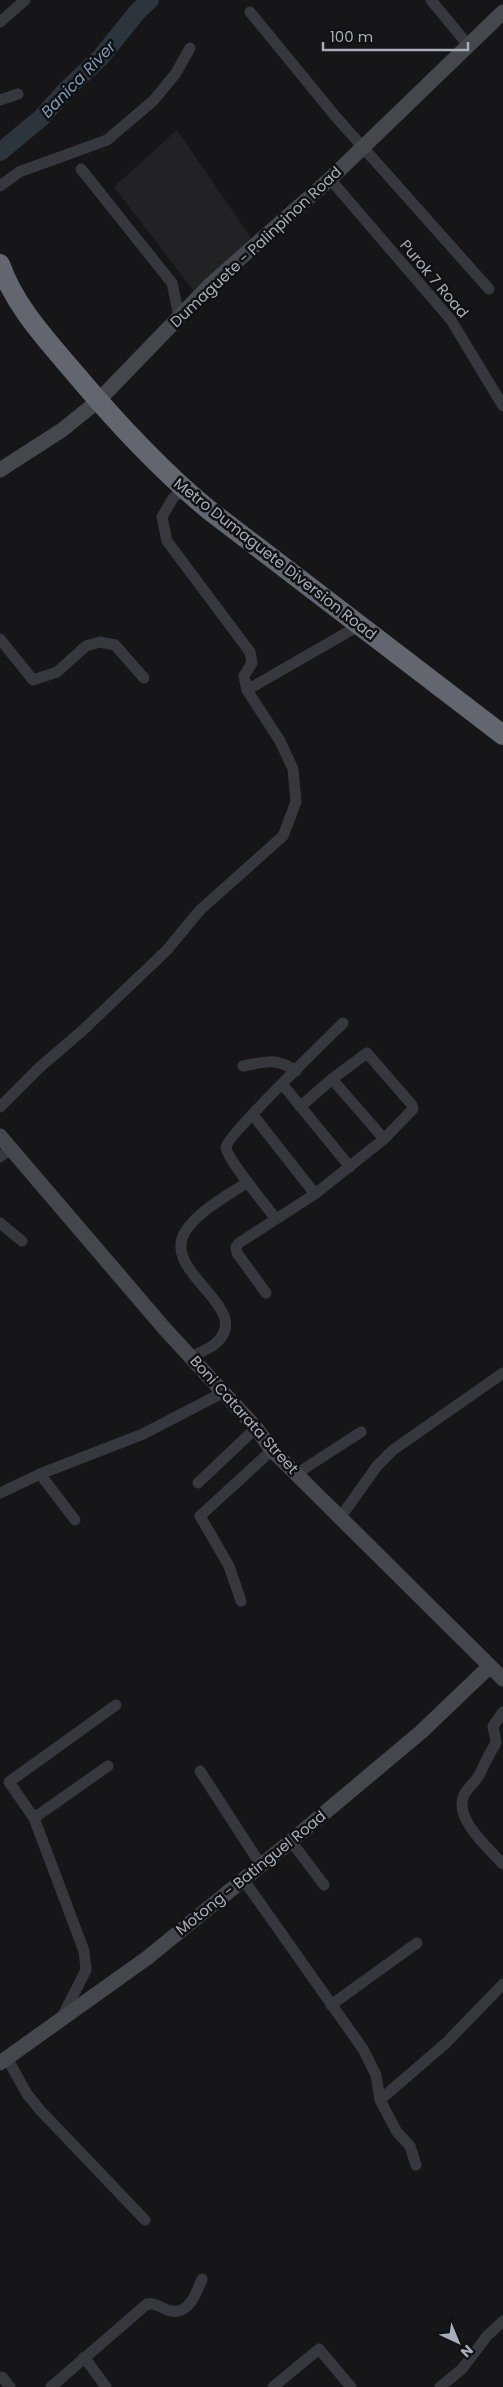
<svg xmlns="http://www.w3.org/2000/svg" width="503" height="2387" font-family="Poppins,sans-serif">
<rect width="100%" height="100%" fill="#161618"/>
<path fill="#222225" d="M177,130L253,241L196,294L114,187Z"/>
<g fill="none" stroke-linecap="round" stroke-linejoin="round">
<path stroke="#2c353c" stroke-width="18" d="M0,152L41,118L68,88L100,58L138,11L150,0"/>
<path stroke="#37383d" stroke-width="11" d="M431,0L468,45
M250,12L336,117L489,289
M0,22L25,0
M0,100L18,94
M81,169L172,283L179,316
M330,179L451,320L503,406
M0,186L19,172L107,140L154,100L176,73L190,48
M0,639L33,680L57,672L86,646L100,642L115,645L144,678
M247,690L360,625
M243,1066C266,1062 276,1057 296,1071
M332,1079L384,1139
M283,1085L350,1167
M0,1107L40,1067L82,1031L167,950L200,910L283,836L296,802L293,769L280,741L247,690L244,676L252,663L250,652L167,541L162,517L173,498L183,489
M253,1115L315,1194
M0,1157L11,1148
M276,1219C268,1208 226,1158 226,1147C227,1136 328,1038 343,1023
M0,1223L22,1241
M266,1293L237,1253L236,1247L239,1243L315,1194L384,1139L413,1109L412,1105L367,1053L332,1079L300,1107
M192,1357C199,1353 208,1349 215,1344C257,1309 160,1273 185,1232C199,1210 227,1196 248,1182
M296,1474L361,1432
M198,1483L256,1428
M0,1493L40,1474
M340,1518L377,1466L393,1450L503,1373
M75,1520L40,1474L143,1434L224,1392
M241,1601L229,1566L200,1516L272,1450
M503,1712L493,1726L496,1742L495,1745C488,1755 484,1766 478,1777C474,1783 467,1789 464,1795C453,1818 489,1849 503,1864
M108,1766L34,1818L9,1782L116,1705
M200,1771L261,1865
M34,1818L84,1951L86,1970L61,2019
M291,1841L324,1885
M243,1879L363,2049L376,2075L380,2100L397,2132L410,2146L416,2165
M331,2005L417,1943
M7,2058L27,2094L40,2110L145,2220
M380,2100L446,2043L503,1984
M84,2357L106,2387
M2,2377L10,2387
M51,2387L147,2304C154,2303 159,2306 165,2309C187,2319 196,2295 202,2279
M273,2387L319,2349L351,2387
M440,2387L462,2369L487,2336L503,2321"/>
<path stroke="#45474d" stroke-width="15" d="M0,470L62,430L98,401L211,284L330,179L503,12
M0,1136L164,1328L256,1428L272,1450L503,1679
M0,2063L147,1958L291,1841L421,1732L489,1667"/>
<path stroke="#63666e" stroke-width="20" d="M0,264C15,306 44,337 73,371C115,421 158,468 209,510L503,735"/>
</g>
<g text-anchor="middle" stroke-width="5" stroke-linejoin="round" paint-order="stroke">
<g font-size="15" fill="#a8adb8" stroke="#111113">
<text transform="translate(256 247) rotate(-43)" y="5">Dumaguete - Palinpinon Road</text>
<text transform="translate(434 279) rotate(50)" y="5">Purok 7 Road</text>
<text transform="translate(275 559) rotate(38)" y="5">Metro Dumaguete Diversion Road</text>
<text transform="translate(244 1415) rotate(48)" y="5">Boni Catarata Street</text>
<text transform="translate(251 1873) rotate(-39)" y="5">Motong - Batinguel Road</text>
</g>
<g font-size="16" font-style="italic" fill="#7f9bb3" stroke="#111113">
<text transform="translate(78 79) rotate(-46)" y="6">Banica River</text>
</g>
</g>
<g transform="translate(458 2342) rotate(136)" stroke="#111113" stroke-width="4" paint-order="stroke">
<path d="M0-4L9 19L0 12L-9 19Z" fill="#a8adb8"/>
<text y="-8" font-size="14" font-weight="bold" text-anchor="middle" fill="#a8adb8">N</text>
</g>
<path d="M323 42v8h145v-8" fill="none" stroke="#a8adb8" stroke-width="2.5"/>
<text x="330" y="42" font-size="15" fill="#a8adb8" stroke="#111113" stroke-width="4" paint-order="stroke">100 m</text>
</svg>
